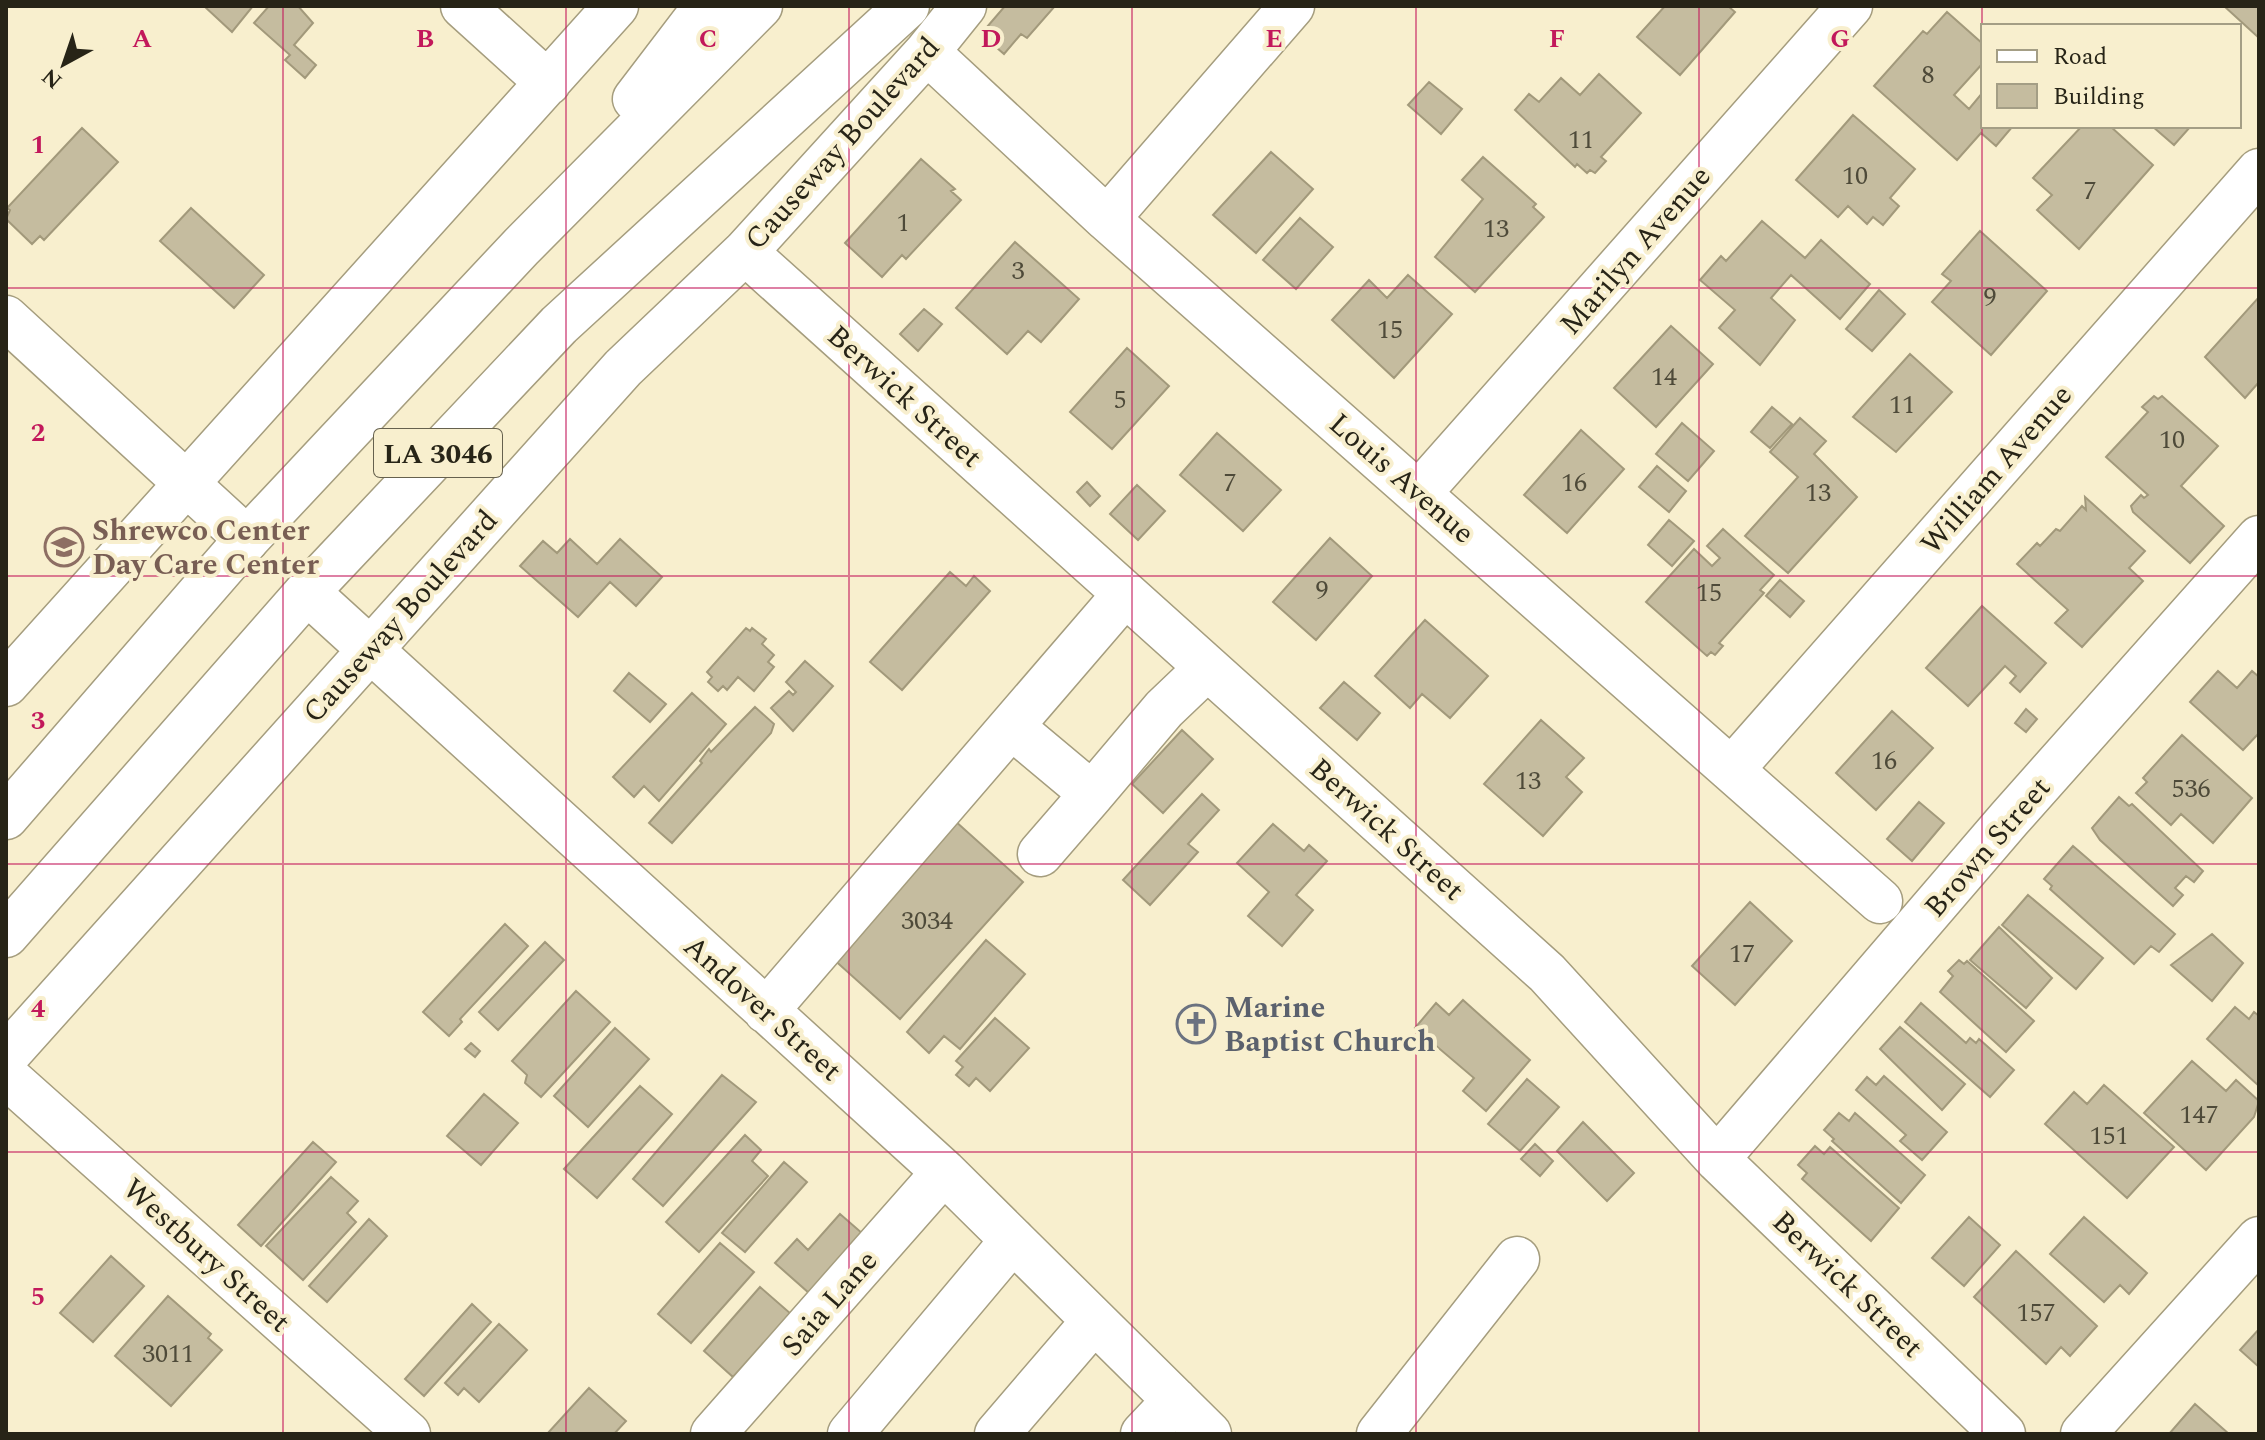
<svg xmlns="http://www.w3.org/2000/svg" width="2265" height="1440" font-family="Spectral,serif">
<rect width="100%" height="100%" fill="#f8efce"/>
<path fill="#c5bc9f" stroke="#a2997b" stroke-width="2" d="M204,6H253L232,32Z
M269,6H298L313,23L294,45L316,65L305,78L285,60L290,55L254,23Z
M1005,6H1055L1027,38L1021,34L1004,54L981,34Z
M1665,6H1728L1735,12L1680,75L1637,37Z
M2224,6H2259V38Z
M1947,12L1983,44V63L1954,95L1969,109L1983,92V126H2013L1996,146L1981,133L1957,160L1874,86L1923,31L1927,34Z
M1599,74L1641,113L1601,157L1606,161L1595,173L1590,170L1587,173L1577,164L1575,167L1515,110L1529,94L1539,102L1561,78L1580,95Z
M1429,82L1462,109L1441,134L1408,105Z
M1853,115L1915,169L1890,198L1899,206L1883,225L1873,217L1867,224L1848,206L1838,217L1796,180Z
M2082,126H2110L2153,165L2079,249L2037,210L2052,195L2033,178Z
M2152,126H2191L2174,145Z
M82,128L118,162L44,240L40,236L32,244L6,219L10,210L7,208Z
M1271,152L1313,189L1256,253L1213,215Z
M1483,157L1536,204L1533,207L1544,217L1475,292L1435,257L1483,199L1462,180Z
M921,159L955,189L951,191L961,200L906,259L902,255L882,277L845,243Z
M191,208L264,275L234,308L160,241Z
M1300,218L1333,247L1296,289L1263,260Z
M1762,221L1805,258L1821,240L1870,284L1840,319L1791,275L1771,298L1795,320L1760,365L1719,328L1735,310L1700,280L1721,256L1726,261Z
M1980,231L2047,291L1991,355L1932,302L1951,281L1942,274Z
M1015,242L1079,299L1041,342L1028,331L1007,354L956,308Z
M1408,275L1452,314L1394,378L1332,320L1369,280L1387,298Z
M1879,290L1905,314L1872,351L1846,329Z
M2259,297V382L2245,398L2205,357Z
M924,309L942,324L918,351L900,334Z
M1671,326L1713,364L1656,427L1614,388Z
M1127,348L1169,386L1112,449L1070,412Z
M1910,354L1952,392L1896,452L1853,417Z
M2154,396L2158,399L2162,396L2218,446L2181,486L2224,526L2190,563L2133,512L2131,506L2141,495L2144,498L2148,495L2106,457L2148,412L2142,407Z
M1772,407L1792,424L1770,448L1751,432Z
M1800,418L1826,441L1814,454L1857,497L1788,573L1745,536L1798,477L1770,452Z
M1682,423L1714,451L1688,481L1656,454Z
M1581,430L1624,469L1567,533L1524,495Z
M1217,433L1281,490L1243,531L1180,475Z
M1657,466L1686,491L1669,512L1639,487Z
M1087,482L1100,496L1090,506L1077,492Z
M1137,485L1165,511L1138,540L1110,514Z
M2085,497L2145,551L2129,568L2143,581L2082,647L2055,623L2068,610L2017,564L2037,543L2040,546L2056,529L2060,531L2082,506L2086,510Z
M1669,520L1694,541L1672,566L1648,545Z
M1723,529L1774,575L1760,590L1764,593L1719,643L1723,646L1715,655L1711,652L1707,656L1646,602L1694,549L1712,566L1720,558L1707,546Z
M1330,538L1372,576L1316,640L1273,602Z
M570,539L597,564L620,539L662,577L636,606L610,582L578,617L520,566L543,541L557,553Z
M950,572L966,586L974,576L990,591L902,690L870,662Z
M1780,580L1804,601L1790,617L1766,596Z
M1982,606L2046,663L2020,692L2010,683L2016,676L2005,666L1968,706L1926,668Z
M1425,620L1488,676L1450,718L1422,694L1410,708L1375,676Z
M746,628L750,631L752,628L766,639L762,644L774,655L768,662L774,667L754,691L738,677L727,690L723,686L718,691L708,682L712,677L707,672Z
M805,661L833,686L793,731L771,708L789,691L793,695L796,692L786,682Z
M2218,671L2237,688L2252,671L2259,677V733L2243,750L2190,702Z
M629,673L666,704L650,722L614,691Z
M1344,682L1380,713L1357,740L1320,708Z
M692,693L726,724L659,801L644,786L634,797L613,777Z
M755,707L774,724L771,733L672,843L649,823L702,763L700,761L709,749L711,752Z
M2026,709L2037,719L2026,732L2015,723Z
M1892,711L1933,748L1876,810L1836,773Z
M1541,720L1584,758L1566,777L1582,792L1543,836L1484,784Z
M1182,730L1213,759L1163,813L1132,784Z
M2182,735L2252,798L2213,843L2181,814L2171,825L2136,793L2147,782L2143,778Z
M1202,794L1219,810L1188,844L1198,852L1150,905L1123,880Z
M2119,797L2129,806L2132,804L2203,871L2194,882L2186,876L2175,888L2183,895L2173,906L2100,840L2092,828Z
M1919,802L1944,823L1912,861L1887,839Z
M954,820L1023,882L900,1019L831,957Z
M1273,824L1304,851L1309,845L1327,861L1296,895L1313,910L1282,946L1248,916L1269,892L1237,863Z
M2073,846L2175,934L2159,952L2151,946L2134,964L2050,889L2052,886L2044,879Z
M2028,895L2103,958L2076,989L2002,925Z
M1750,902L1792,941L1735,1005L1692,966Z
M505,924L528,946L460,1019L462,1022L449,1036L423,1012Z
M1999,927L2052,978L2026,1008L1970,960Z
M2212,934L2243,963L2212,1001L2171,965Z
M986,940L1025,974L960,1049L944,1036L929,1053L907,1032Z
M545,942L564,960L498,1030L479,1012Z
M1959,960L1964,964L1967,961L2034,1021L2006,1052L1940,992L1953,976L1948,971Z
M576,991L610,1022L541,1097L525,1083L527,1075L512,1061Z
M1463,1000L1530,1060L1486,1111L1463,1091L1474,1078L1415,1028L1436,1003L1449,1015Z
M1921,1003L1966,1043L1970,1038L1976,1043L1979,1039L2014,1070L1990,1097L1905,1022Z
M2235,1007L2249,1019L2254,1012L2259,1016V1086L2207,1039Z
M995,1018L1029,1048L990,1091L976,1078L969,1086L956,1075L963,1067L956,1061Z
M1900,1027L1965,1084L1942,1110L1880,1049Z
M615,1028L649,1059L588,1127L554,1096Z
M471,1043L480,1051L475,1057L465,1049Z
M2192,1061L2226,1091L2236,1080L2259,1101L2254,1117L2206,1170L2144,1113Z
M722,1075L756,1102L663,1206L633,1179Z
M1884,1076L1947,1132L1922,1160L1900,1141L1906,1135L1856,1090L1867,1077L1876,1085Z
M1527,1079L1559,1107L1520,1151L1488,1124Z
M2104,1085L2174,1147L2127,1198L2045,1124L2074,1092L2087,1104Z
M640,1086L672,1114L597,1198L564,1169Z
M484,1094L518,1123L481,1165L447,1136Z
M1839,1113L1849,1121L1855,1113L1925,1175L1901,1203L1832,1141L1834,1139L1824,1130Z
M1583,1122L1634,1173L1607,1201L1557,1151Z
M745,1135L761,1150L752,1161L768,1176L699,1252L666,1222Z
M313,1142L336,1162L261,1246L238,1225Z
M1535,1144L1553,1161L1540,1176L1521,1159Z
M1815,1146L1824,1154L1830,1147L1899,1208L1871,1241L1802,1179L1807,1173L1798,1165Z
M784,1162L807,1182L745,1252L722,1233Z
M331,1177L358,1201L347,1213L356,1222L303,1280L266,1246Z
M840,1214L863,1234L809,1293L775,1263L797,1239L808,1250Z
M1969,1217L2000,1245L1964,1286L1932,1258Z
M2084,1217L2147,1273L2129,1294L2120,1285L2104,1302L2050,1254Z
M369,1219L387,1236L327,1302L309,1286Z
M720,1243L754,1272L691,1343L658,1314Z
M2016,1251L2097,1326L2070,1356L2061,1347L2046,1364L1974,1297Z
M111,1256L144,1286L93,1342L60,1313Z
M760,1287L791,1314L733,1377L704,1351Z
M168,1296L211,1334L208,1338L222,1350L171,1406L115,1356Z
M472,1304L491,1322L424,1396L405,1379Z
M499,1324L527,1350L479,1402L464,1388L458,1395L445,1383Z
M2259,1329V1367L2240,1350Z
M589,1388L626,1421L614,1434H547Z
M2195,1404L2229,1434H2169Z"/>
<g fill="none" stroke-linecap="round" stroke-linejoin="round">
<defs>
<path id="minor" d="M463,6L548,83
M927,52L1107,219L1880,901
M1107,219L1292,6
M745,252L1547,973L1717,1159L2003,1434
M6,318L247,539
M1419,493L1850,6
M307,592L944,1172L1209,1434
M6,684L616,6
M1012,727L1092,794L1164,709L1207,668
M1733,768L2259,171
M1040,854L1092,794
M766,1011L1125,594
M6,1056L623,368L745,252L927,52L964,6
M6,1076L408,1434
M1717,1159L2009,819L2259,538
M713,1434L944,1172
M850,1434L1013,1240
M997,1434L1094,1321
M1143,1434L1175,1400
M1379,1434L1517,1259
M2083,1434L2259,1239"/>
<path id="highway" d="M635,99L706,6
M6,817L247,539L521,247L760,6
M6,935L307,592L559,325L907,6"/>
</defs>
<use href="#minor" stroke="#a59d7e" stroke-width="47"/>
<use href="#highway" stroke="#a59d7e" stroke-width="47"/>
<use href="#minor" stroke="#fff" stroke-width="44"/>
<use href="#highway" stroke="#fff" stroke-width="44"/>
</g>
<path fill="none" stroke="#c2185b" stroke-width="2" stroke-opacity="0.55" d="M283,6V1434M566,6V1434M849,6V1434M1132,6V1434M1416,6V1434M1699,6V1434M1982,6V1434M6,288H2259M6,576H2259M6,864H2259M6,1152H2259"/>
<defs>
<symbol id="school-ring" viewBox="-11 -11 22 22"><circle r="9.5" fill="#f8efce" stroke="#8d6e63" stroke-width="1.5"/><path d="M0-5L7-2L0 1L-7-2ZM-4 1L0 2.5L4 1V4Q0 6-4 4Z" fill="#8d6e63"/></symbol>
<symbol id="church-ring" viewBox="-11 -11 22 22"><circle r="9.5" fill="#f8efce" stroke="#6b7280" stroke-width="1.5"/><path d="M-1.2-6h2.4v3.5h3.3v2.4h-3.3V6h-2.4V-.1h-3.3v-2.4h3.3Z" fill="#6b7280"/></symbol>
</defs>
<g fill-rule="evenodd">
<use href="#school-ring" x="42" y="525" width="44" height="44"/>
<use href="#church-ring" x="1174" y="1002" width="44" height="44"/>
</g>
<g text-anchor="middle" stroke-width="8" stroke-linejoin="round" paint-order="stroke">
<g font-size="26" fill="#4e4a39">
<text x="1928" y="83">8</text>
<text x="1581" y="148">11</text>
<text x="1855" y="184">10</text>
<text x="2090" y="199">7</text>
<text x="903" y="231">1</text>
<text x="1496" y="237">13</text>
<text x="1018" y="279">3</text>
<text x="1990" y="305">9</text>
<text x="1390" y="338">15</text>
<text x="1664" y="385">14</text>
<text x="1120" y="408">5</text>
<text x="1902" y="413">11</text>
<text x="2172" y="448">10</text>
<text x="1230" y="491">7</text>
<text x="1574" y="491">16</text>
<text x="1818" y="501">13</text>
<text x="1322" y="598">9</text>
<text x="1709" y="601">15</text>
<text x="1884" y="769">16</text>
<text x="1528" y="789">13</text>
<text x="2191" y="797">536</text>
<text x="927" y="929">3034</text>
<text x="1742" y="962">17</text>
<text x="2199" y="1123">147</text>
<text x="2109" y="1144">151</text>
<text x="2036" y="1321">157</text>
<text x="168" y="1362">3011</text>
</g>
<rect fill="#f8efce" stroke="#66614e" stroke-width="2" x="374" y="429" width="128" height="48" rx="6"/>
<g font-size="28" font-weight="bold" fill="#272417">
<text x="438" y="463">LA 3046</text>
</g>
<g font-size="30" fill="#272417" stroke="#f8efce">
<text transform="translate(842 143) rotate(-48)" y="10">Causeway Boulevard</text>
<text transform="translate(1635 250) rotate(-49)" y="10">Marilyn Avenue</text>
<text transform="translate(905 396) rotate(42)" y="10">Berwick Street</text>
<text transform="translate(1996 469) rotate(-49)" y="10">William Avenue</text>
<text transform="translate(1402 478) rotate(41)" y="10">Louis Avenue</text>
<text transform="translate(400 616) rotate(-48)" y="10">Causeway Boulevard</text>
<text transform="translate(1387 829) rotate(42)" y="10">Berwick Street</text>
<text transform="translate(1987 847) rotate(-49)" y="10">Brown Street</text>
<text transform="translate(763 1008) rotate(42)" y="10">Andover Street</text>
<text transform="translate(207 1255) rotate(42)" y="10">Westbury Street</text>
<text transform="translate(1848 1284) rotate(44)" y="10">Berwick Street</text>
<text transform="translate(829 1303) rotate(-49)" y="10">Saia Lane</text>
</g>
<g font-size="30" font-weight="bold" fill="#785e54" stroke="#f8efce" text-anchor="start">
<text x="92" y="540">Shrewco Center<tspan x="92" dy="34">Day Care Center</tspan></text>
</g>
<g font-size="30" font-weight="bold" fill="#5b616d" stroke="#f8efce" text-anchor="start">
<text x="1224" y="1017">Marine<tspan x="1224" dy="34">Baptist Church</tspan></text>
</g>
</g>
<g font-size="26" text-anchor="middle" font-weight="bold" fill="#c2185b" stroke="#f8efce" stroke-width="8" stroke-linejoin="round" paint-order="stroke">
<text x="142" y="47">A</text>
<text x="425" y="47">B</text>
<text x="708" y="47">C</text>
<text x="991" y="47">D</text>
<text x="1274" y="47">E</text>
<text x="1557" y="47">F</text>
<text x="1840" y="47">G</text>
<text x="38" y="153">1</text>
<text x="38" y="441">2</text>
<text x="38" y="729">3</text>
<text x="38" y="1017">4</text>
<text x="38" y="1305">5</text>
</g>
<rect width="2265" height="1440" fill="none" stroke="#272417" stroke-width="16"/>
<rect x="1981" y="24" width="260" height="104" fill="#f8efce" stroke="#a49e85" stroke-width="2"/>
<rect x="1997" y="50" width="40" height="12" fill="#ffffff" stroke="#a49e85" stroke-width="2"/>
<text x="2053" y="64" font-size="24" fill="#272417">Road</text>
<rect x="1997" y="84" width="40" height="24" fill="#c5bc9f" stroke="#a49e85" stroke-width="2"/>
<text x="2053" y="104" font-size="24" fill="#272417">Building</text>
<g transform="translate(64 64) rotate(220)" stroke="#f8efce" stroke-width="6" paint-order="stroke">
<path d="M0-6L14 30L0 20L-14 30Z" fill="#272417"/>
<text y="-12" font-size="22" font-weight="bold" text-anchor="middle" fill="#272417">N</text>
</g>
</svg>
